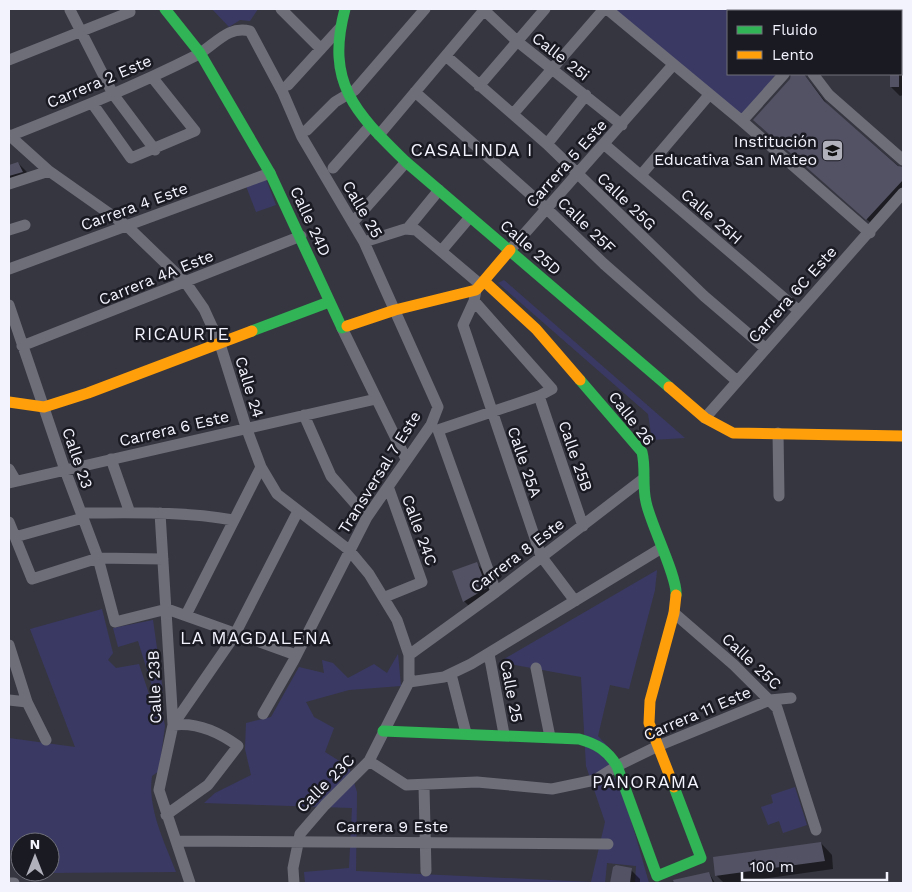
<svg xmlns="http://www.w3.org/2000/svg" width="912" height="892" font-family="'Work Sans',sans-serif">
<rect width="100%" height="100%" fill="#363641"/>
<path fill="#3a3964" d="M212,9H258L250,21L240,20L229,27Z
M614,9H765L767,11H728V74H776L743,116Z
M266,179L276,205L256,212L246,186Z
M504,280L685,438L652,440L648,414L498,283Z
M657,570L655,590L629,689L610,685L598,736L614,753L612,778H619L649,883H635L636,866L607,863L605,883H305L304,872L349,868L352,808L204,803L215,793L251,775L245,749L246,723L271,717L299,667L324,673L322,660L333,663L348,678L374,664L387,673L398,654L401,686L349,690L306,702L314,717L334,728L325,752L349,767L357,792L356,871L591,882L605,822L586,766L581,677L499,662Z
M102,609L113,653L108,660L116,668L139,664L150,697H159L165,726L159,771L152,776C147,808 165,843 176,872L37,873L50,872V842H20V850H9V738L75,747L30,629Z
M153,620L163,691L154,693L138,641L118,647L113,628Z
M795,787L807,825L783,833L779,821L768,825L761,807L773,803L771,795Z"/>
<path fill="#0007" d="M790,9H820V11H790Z
M835,9H865V11H835Z
M901,52L903,55V95L900,96L891,87V74H882H901Z
M794,74H804L828,105L903,170V191L872,224L760,126Z
M18,163L27,172L16,185L9,190V167Z
M476,563L482,569L492,594L470,607L464,601Z
M821,843L832,855L833,869L733,883H724L716,875L714,858Z
M614,867L631,870L640,879V883H612Z
M709,873L715,883H672V882Z"/>
<path fill="#525264" d="M791,74H804L824,101L898,166L903,167V180L866,220L753,120L790,79Z
M890,74H899V87H890Z
M18,162L23,172L9,176V165Z
M477,562L487,588L463,602L452,571Z
M821,842L825,861L715,876L713,857Z
M616,865L632,868L630,883H610L613,867Z
M709,872L713,883H674L673,880Z"/>
<g fill="none" stroke-linecap="round" stroke-linejoin="round">
<path stroke="#6e6e79" stroke-width="11" d="M281,9L321,49
M483,9L518,42L622,125
M607,9L742,121L870,233
M772,9L773,11
M883,9L885,11
M70,10L113,94L155,150
M901,32L903,36
M446,56L547,144L704,296L765,348
M9,60L130,12
M813,74L829,95L903,160
M288,85L340,28
M479,86L545,9
M415,92L547,209L604,264L737,381
M92,103L131,158L195,131L152,77
M513,114L604,9
M742,121L784,74
M307,130L335,102L355,90L425,9
M9,135L49,171L127,226L186,283L204,309L220,344L246,427L261,467L277,494L349,550L369,574L397,620L409,655V682L369,761L325,805L300,834L293,868L294,883
M379,135L485,9
M10,136C73,111 136,86 197,55C215,45 228,25 250,31L283,93L302,137L364,242L438,407L431,425L367,517L294,660L263,714
M547,144L586,95
M605,145L799,311
M333,168L370,126
M641,175L709,95
M9,184L49,171
M353,222L406,162
M408,228L439,190
M9,230L25,225
M364,242L405,229L416,230L481,285
M442,250L470,217
M510,250L673,65
M9,269L270,173
M476,290L474,301L463,325L541,556L575,601
M9,305L65,470L98,558L115,622L167,609L296,655
M342,328L406,459
M22,346L301,236
M539,396L583,526
M304,415L331,476L367,517
M705,418L903,193
M438,430L539,396L552,389L474,301
M438,430L496,592
M778,433L779,496
M111,459L130,513
M9,469L16,481
M9,483L376,399
M81,513C132,513 183,511 233,520
M160,513L173,725L159,790L190,883
M9,522L32,579L98,558L163,559
M15,537L83,518
M385,597L422,582L389,489
M674,613L734,665L777,708L816,830
M186,615L261,467
M9,645L27,702L46,740
M489,654L504,734
M409,655L496,592L643,479
M536,668L550,737
M451,674L466,733
M409,682L444,677L471,664L660,549
M9,700L27,702
M173,725L233,638L298,511
M369,761L406,785L477,782L552,789L595,780L617,766L658,746L770,700L791,698
M424,786L426,871
M166,815L208,785L238,746C219,732 196,722 173,725
M176,841L608,844
M9,883H14"/>
<path stroke="#30b455" stroke-width="11" d="M165,9L200,53L270,173L342,328L347,326
M345,9C325,84 356,113 406,162L669,387
M252,331L329,302
M580,380L642,452C646,468 642,485 646,502C650,523 678,578 676,595
M383,731L579,739C597,744 607,750 617,766L657,876L701,858L674,787"/>
<path stroke="#ff9f0a" stroke-width="11" d="M484,281L536,329L580,380
M347,326L395,310L476,290L510,250
M669,387L705,418L733,433L903,436
M9,402L44,407L88,393L252,331
M674,787L649,723L650,701L674,613L676,595"/>
</g>
<defs>
<symbol id="school-square" viewBox="-11 -11 22 22"><rect x="-9" y="-9" width="18" height="18" rx="4" fill="#b0b1bb" stroke="#1a1a23"/><path d="M0-5L7-2L0 1L-7-2ZM-4 1L0 2.5L4 1V4Q0 6-4 4Z" fill="#111"/></symbol>
</defs>
<g fill-rule="evenodd">
<use href="#school-square" x="820" y="138" width="25" height="25"/>
</g>
<g text-anchor="middle" stroke-width="5" stroke-linejoin="round" paint-order="stroke">
<g font-size="16" fill="#f2f3fd" stroke="#1a1a23">
<text transform="translate(561 56) rotate(38)" y="6">Calle 25i</text>
<text transform="translate(99 81) rotate(-23)" y="6">Carrera 2 Este</text>
<text transform="translate(566 163) rotate(-48)" y="6">Carrera 5 Este</text>
<text transform="translate(627 201) rotate(44)" y="6">Calle 25G</text>
<text transform="translate(134 206) rotate(-20)" y="6">Carrera 4 Este</text>
<text transform="translate(363 209) rotate(60)" y="6">Calle 25</text>
<text transform="translate(712 216) rotate(41)" y="6">Calle 25H</text>
<text transform="translate(311 221) rotate(65)" y="6">Calle 24D</text>
<text transform="translate(587 225) rotate(44)" y="6">Calle 25F</text>
<text transform="translate(531 247) rotate(41)" y="6">Calle 25D</text>
<text transform="translate(156 277) rotate(-22)" y="6">Carrera 4A Este</text>
<text transform="translate(792 294) rotate(-48)" y="6">Carrera 6C Este</text>
<text transform="translate(250 387) rotate(73)" y="6">Calle 24</text>
<text transform="translate(632 418) rotate(52)" y="6">Calle 26</text>
<text transform="translate(174 428) rotate(-13)" y="6">Carrera 6 Este</text>
<text transform="translate(576 456) rotate(71)" y="6">Calle 25B</text>
<text transform="translate(78 458) rotate(71)" y="6">Calle 23</text>
<text transform="translate(525 462) rotate(71)" y="6">Calle 25A</text>
<text transform="translate(379 472) rotate(-58)" y="6">Transversal 7 Este</text>
<text transform="translate(420 530) rotate(70)" y="6">Calle 24C</text>
<text transform="translate(517 555) rotate(-37)" y="6">Carrera 8 Este</text>
<text transform="translate(752 661) rotate(43)" y="6">Calle 25C</text>
<text transform="translate(154 687) rotate(-92)" y="6">Calle 23B</text>
<text transform="translate(512 691) rotate(79)" y="6">Calle 25</text>
<text transform="translate(697 713) rotate(-23)" y="6">Carrera 11 Este</text>
<text transform="translate(325 783) rotate(-45)" y="6">Calle 23C</text>
<text x="392" y="832">Carrera 9 Este</text>
</g>
<g font-size="16" fill="#f2f3fd" stroke="#1a1a23" text-anchor="end">
<text x="817" y="147">Institución<tspan x="817" dy="18">Educativa San Mateo</tspan></text>
</g>
<g font-size="18" letter-spacing="1" fill="#f2f3fd" stroke="#1a1a23">
<text x="472" y="156">CASALINDA I</text>
<text x="182" y="340">RICAURTE</text>
<text x="256" y="644">LA MAGDALENA</text>
<text x="646" y="788">PANORAMA</text>
</g>
</g>
<rect width="912" height="892" fill="none" stroke="#f2f3fd" stroke-width="20"/>
<rect x="727" y="10" width="175" height="65" fill="#1a1a23" stroke="#70717a"/>
<rect x="737" y="26" width="25" height="8" fill="#30b455" stroke="#70717a"/>
<text x="772" y="35" font-size="15" fill="#f2f3fd">Fluido</text>
<rect x="737" y="51" width="25" height="8" fill="#ff9f0a" stroke="#70717a"/>
<text x="772" y="60" font-size="15" fill="#f2f3fd">Lento</text>
<g transform="translate(35 857)"><circle r="24" fill="#1a1a23" stroke="#70717a"/>
<path d="M0-4L9 19L0 12L-9 19Z" fill="#b0b1bb"/>
<text y="-8" font-size="14" font-weight="bold" text-anchor="middle" fill="#f2f3fd">N</text>
</g>
<path d="M742 872v8h145v-8" fill="none" stroke="#f2f3fd" stroke-width="2.5"/>
<text x="750" y="872" font-size="15" fill="#f2f3fd" stroke="#1a1a23" stroke-width="4" paint-order="stroke">100 m</text>
</svg>
